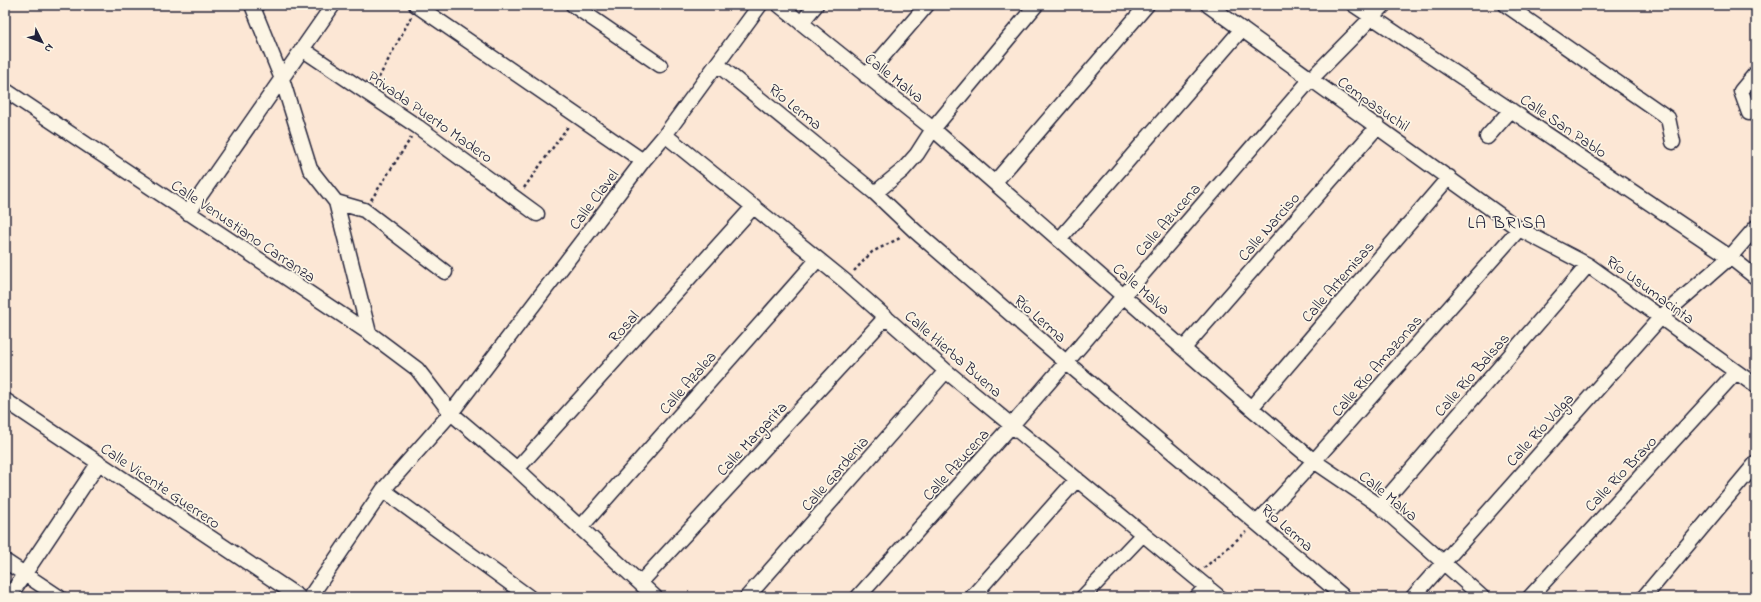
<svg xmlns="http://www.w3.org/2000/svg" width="1761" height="602" font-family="'Indie Flower',sans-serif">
<rect width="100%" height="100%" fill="#fce7d5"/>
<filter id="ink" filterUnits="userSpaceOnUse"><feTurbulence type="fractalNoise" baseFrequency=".025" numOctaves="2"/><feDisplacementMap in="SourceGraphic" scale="8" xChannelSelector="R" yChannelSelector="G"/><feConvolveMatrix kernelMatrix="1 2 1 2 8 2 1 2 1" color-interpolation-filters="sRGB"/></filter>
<g filter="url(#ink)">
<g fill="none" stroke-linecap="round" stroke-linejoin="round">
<defs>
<path id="minor" d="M252,5L282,79L310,169L336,202L369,333
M416,5L643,161
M573,5L660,65
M779,5L933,129L1251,408L1314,461L1380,506L1482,597
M1208,5L1519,229L1588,265L1756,386
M1354,5L1730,257L1754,276
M1506,5L1668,118L1673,142
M801,23L816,5
M302,49L418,127L537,214
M717,64L875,193L915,231L1067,363L1344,597
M866,76L927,5
M5,90L369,333L417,369L451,413L517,469L655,597
M1749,113L1741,91L1756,73
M665,135L845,281L946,371L1219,597
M1487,137L1511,110
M995,182L1147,5
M875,193L903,170L917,154L933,129L1036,5
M336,202L364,210L445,272
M188,213L333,5
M1059,240L1242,29
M1184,348L1378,126
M5,400L299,597
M1251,408L1449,177
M517,469L754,206
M383,490L529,597
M1380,506L1588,265
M1257,523L1314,461L1519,229
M580,528L818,259
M5,561L59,597
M640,583L886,317
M9,597L98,464
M310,597L383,490L451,413L643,161L665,135L760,5
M747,597L946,371
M858,597L1012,425L1311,79L1384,5
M972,597L1077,479
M1083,597L1143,534
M1197,597L1207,586
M1413,597L1661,317L1730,257L1756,227
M1530,597L1736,372
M1644,597L1756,463"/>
</defs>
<use href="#minor" stroke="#22223b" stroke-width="17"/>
<path stroke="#22223b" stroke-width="2.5" stroke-dasharray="3 3" stroke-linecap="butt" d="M376,83L411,17
M524,188L569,125
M371,200L411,138
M854,271L872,252L902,237
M1204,568L1246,532"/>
<use href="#minor" stroke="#fcf5e5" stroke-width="14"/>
</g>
</g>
<g text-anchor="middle" stroke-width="3.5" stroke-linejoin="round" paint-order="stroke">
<g font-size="16" fill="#22223b" stroke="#fcf5e5">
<text transform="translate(895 77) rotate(38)" y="6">Calle Malva</text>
<text transform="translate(1374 103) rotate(35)" y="6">Cempasuchil</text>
<text transform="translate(796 106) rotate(39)" y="6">Río Lerma</text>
<text transform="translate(431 116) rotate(35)" y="6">Privada Puerto Madero</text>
<text transform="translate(1564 125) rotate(34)" y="6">Calle San Pablo</text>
<text transform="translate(593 199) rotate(-53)" y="6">Calle Clavel</text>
<text transform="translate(1167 219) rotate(-49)" y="6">Calle Azucena</text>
<text transform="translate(1268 226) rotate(-49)" y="6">Calle Narciso</text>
<text transform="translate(244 230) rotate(34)" y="6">Calle Venustiano Carranza</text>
<text transform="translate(1337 281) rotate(-49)" y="6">Calle Artemisas</text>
<text transform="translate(1142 288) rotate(41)" y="6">Calle Malva</text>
<text transform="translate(1651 289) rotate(36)" y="6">Río Usumacinta</text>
<text transform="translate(1041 318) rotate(41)" y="6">Río Lerma</text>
<text transform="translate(623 326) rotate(-48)" y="6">Rosal</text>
<text transform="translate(954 353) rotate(41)" y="6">Calle Hierba Buena</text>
<text transform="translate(1376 365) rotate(-49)" y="6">Calle Río Amazonas</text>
<text transform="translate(1471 374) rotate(-49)" y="6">Calle Río Balsas</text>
<text transform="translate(687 382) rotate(-49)" y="6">Calle Azalea</text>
<text transform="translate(1539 429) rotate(-48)" y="6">Calle Río Volga</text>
<text transform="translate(751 438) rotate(-47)" y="6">Calle Margarita</text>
<text transform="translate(955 464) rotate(-48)" y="6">Calle Azucena</text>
<text transform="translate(834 473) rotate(-49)" y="6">Calle Gardenia</text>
<text transform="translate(1620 473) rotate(-47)" y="6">Calle Río Bravo</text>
<text transform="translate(161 485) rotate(34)" y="6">Calle Vicente Guerrero</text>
<text transform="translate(1389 495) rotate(39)" y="6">Calle Malva</text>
<text transform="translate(1288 527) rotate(41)" y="6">Río Lerma</text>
</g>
<g font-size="18" letter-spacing="1" fill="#22223b" stroke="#fcf5e5">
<text x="1507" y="228">LA BRISA</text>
</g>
</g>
<rect width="1761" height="602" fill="none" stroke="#fcf5e5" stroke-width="20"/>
<rect x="10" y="10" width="1741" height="582" fill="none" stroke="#22223b" stroke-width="1.5" filter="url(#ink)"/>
<g transform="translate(42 42) rotate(132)" stroke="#fcf5e5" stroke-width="3" paint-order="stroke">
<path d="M0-3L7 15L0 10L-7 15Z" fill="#22223b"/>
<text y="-6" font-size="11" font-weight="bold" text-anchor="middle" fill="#22223b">N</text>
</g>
</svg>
